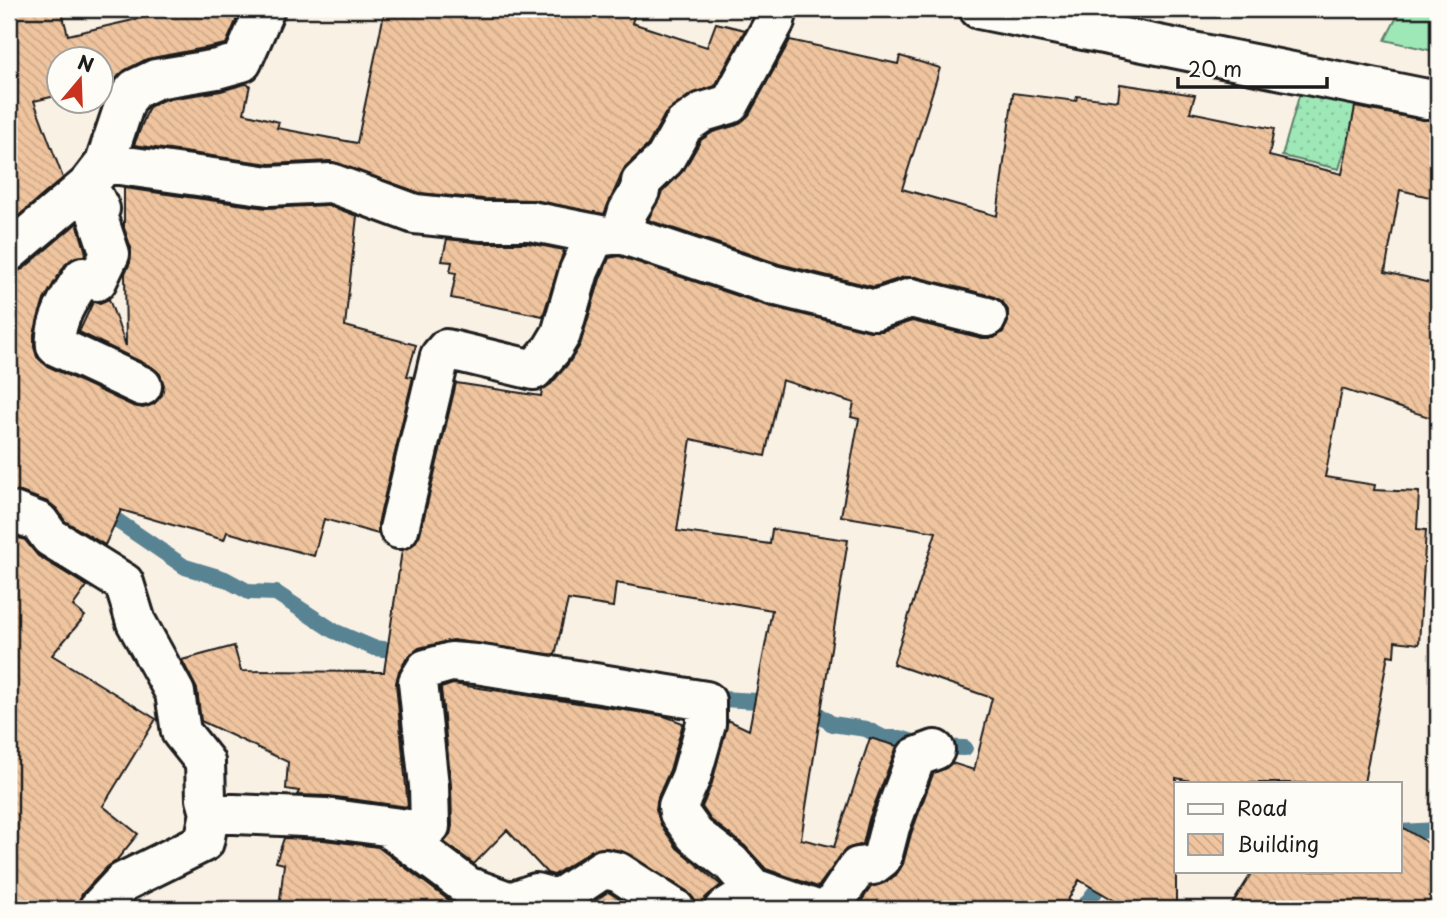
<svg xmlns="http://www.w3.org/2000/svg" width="1447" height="918" font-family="'Playpen Sans',sans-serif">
<defs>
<pattern id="park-dots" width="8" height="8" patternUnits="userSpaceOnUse" patternTransform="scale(1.75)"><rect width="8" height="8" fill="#9ee7b7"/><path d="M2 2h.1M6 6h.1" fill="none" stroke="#88c69d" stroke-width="1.8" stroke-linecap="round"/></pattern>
<pattern id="building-back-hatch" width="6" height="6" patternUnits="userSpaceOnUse" patternTransform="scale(1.75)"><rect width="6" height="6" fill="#efc49e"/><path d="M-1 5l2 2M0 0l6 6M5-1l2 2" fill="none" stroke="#cca888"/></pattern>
</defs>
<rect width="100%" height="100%" fill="#faf1e5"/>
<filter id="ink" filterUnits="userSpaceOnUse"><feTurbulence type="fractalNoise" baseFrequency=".0143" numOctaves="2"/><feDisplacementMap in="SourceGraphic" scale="14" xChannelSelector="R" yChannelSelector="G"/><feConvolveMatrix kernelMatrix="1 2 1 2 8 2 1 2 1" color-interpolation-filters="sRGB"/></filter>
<g filter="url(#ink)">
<path fill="#9ee7b7" stroke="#5d826a" stroke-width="2" d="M1401,9H1438V52L1385,40Z"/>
<path fill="url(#park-dots)" stroke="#5d826a" stroke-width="2" d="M1303,82L1373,88L1362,135L1348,138L1339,169L1282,156Z"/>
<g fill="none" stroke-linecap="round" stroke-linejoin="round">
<path stroke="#598393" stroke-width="16" d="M100,509L185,567L225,579L249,592L276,593L334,631L374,648L439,655
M705,693L721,699L775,702
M802,714L811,718L819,715L832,724L866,729L884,738H900L929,747L965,748
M1400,832L1438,830
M1082,909L1108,875"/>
</g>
<path fill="url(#building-back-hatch)" stroke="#1c1c1c" stroke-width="2" d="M9,9H61L68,35L181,9H235L236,21L226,44L147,59L125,70L111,84L102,86V60H60V95L34,101L63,178L9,224Z
M385,9H636L632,23L707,47L716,23L745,30L715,86L691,94L665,114L648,145L625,167L604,214L534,200L483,199L420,193L330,161L270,164L134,145L149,107L163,100L221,91L245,84L250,85L244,113L279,122L277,128L357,143Z
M790,40L898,64L900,56L940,68L902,189L997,216L1013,93L1076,101L1077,96L1118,101L1120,84L1195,95L1190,112L1274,129L1269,156L1342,174L1355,107L1423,120H1438V199L1400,190L1385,272L1438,285V420L1342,389L1325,477L1375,485L1374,490L1419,492L1417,529L1426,530L1419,644L1395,641L1394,656L1388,655L1364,783H1201L1176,778V909H1129L1079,880L1063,909H856L871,887L886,882L896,875L903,864L911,834L933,774L952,763L974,770L992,698L893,664L936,532L841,516L859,419L851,417L854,403L782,380L765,456L691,439L677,531L770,544L772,529L848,540L801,839L834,847L870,738L897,746L869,819L863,844L846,849L818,887L766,869L745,846L711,820L702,807L712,783L728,720L749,730L772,610L616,583L613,607L568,600L555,655L453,640L419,648L407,658L399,671L396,683L408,807L329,796L297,795L299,791L286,789L288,762L201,721L197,689L182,660L234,646L241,671L384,672L402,550L414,544L420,534L456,383L541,396L542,390L551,384L569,363L580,345L600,279L609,258L619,256L768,306L870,331H882L912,321L982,338H994L1003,332L1008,322V310L1002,301L992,296L916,277H904L874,287L779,264L648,220L662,192L684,170L701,140L713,132L737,125L749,115Z
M124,188L266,208L328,205L357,216L345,326L416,345L407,376L413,377L378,524V534L324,519L314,556L227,532L224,540L121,510L105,545L65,521L57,509L48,502L21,492L9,491V273L23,269L77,223L86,253L85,256L75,257L65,265L44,300L34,334V347L37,357L47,366L133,406L143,408L154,404L162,395L164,385L160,374L152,367L79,332L93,302L100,303L109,299L126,346L125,273L130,263L131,248L124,228Z
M447,239L482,243H528L564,250L543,316L451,298L456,273L450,272L452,262L442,261Z
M9,537H16L25,540L38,556L87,586L73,606L85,616L52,655L156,719L103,806L138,834L116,861L107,867L82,894L76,909H9Z
M453,684L664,716L683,723L670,770L658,797L656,809L661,825L677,848L721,885L705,898L702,909H697L694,899L687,891L622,851L607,848L592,850L554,875L547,873L507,830L474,864L444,842L450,835L452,826L451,785L441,688Z
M1400,826L1438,849V909H1229L1253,871H1400Z
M284,838L324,840L378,847L454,904L467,909H279L284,864L276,862Z
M608,892L610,893L635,909H582Z"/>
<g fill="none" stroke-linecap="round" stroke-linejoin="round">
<defs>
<path id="minor" d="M979,9L1427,99L1438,98
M105,163L126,100L135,89L156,79L217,69L242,62L265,9
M88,185L100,209L97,215L110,254L97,281L83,277C70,296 53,322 56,346L142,386
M621,234L628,211L640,191L641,182L665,159L684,125L703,112L730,104L775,21L778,9
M9,252L88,185L105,163L269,186L331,183L415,214L482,221H530L605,236L621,234L773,285L875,310L911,298L987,317
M9,516L13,512L39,522L50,537L124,583L136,622L175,693L181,732L205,762L206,799L210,813
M399,529L440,356L446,349L534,370L552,349L561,334L579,271L591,245V233
M388,827L467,886L511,902L536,893L558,899L603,869L618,872L675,909
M98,909L123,882L204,842L210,813L326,818L423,831L430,826L429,786L418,682L426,669L451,662L476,664L706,701V724L691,777L678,806L679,813L695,835L731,863L753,888L814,909
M724,909L751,892L753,888
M830,909L858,867L873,865L882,858L890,827L916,757L935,750"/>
</defs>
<use href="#minor" stroke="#1c1c1c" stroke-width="44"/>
<use href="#minor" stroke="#fdfcf7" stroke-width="38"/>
</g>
</g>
<rect width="1447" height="918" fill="none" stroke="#fdfcf7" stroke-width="35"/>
<rect x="18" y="18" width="1412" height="883" fill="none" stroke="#1c1c1c" stroke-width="2.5" filter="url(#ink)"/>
<rect x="1174" y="782" width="228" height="91" fill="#fdfcf7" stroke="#a3a29f" stroke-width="2"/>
<rect x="1188" y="804" width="35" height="10" fill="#fdfcf7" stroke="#a3a29f" stroke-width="2"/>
<text x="1237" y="816" font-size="21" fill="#1c1c1c">Road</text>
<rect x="1188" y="834" width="35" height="21" fill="url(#building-back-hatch)" stroke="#a3a29f" stroke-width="2"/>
<text x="1237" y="852" font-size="21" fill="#1c1c1c">Building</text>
<g transform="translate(80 80) rotate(19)"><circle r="33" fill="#fdfcf7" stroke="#a3a29f" stroke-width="2"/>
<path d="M0-5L12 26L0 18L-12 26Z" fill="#c8321e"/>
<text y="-10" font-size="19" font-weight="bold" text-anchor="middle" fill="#1c1c1c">N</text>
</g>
<path d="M1178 77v10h149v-10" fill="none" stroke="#1c1c1c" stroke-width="3.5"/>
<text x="1188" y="77" font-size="21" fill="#1c1c1c" stroke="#fdfcf7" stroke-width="5" paint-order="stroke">20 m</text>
</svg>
